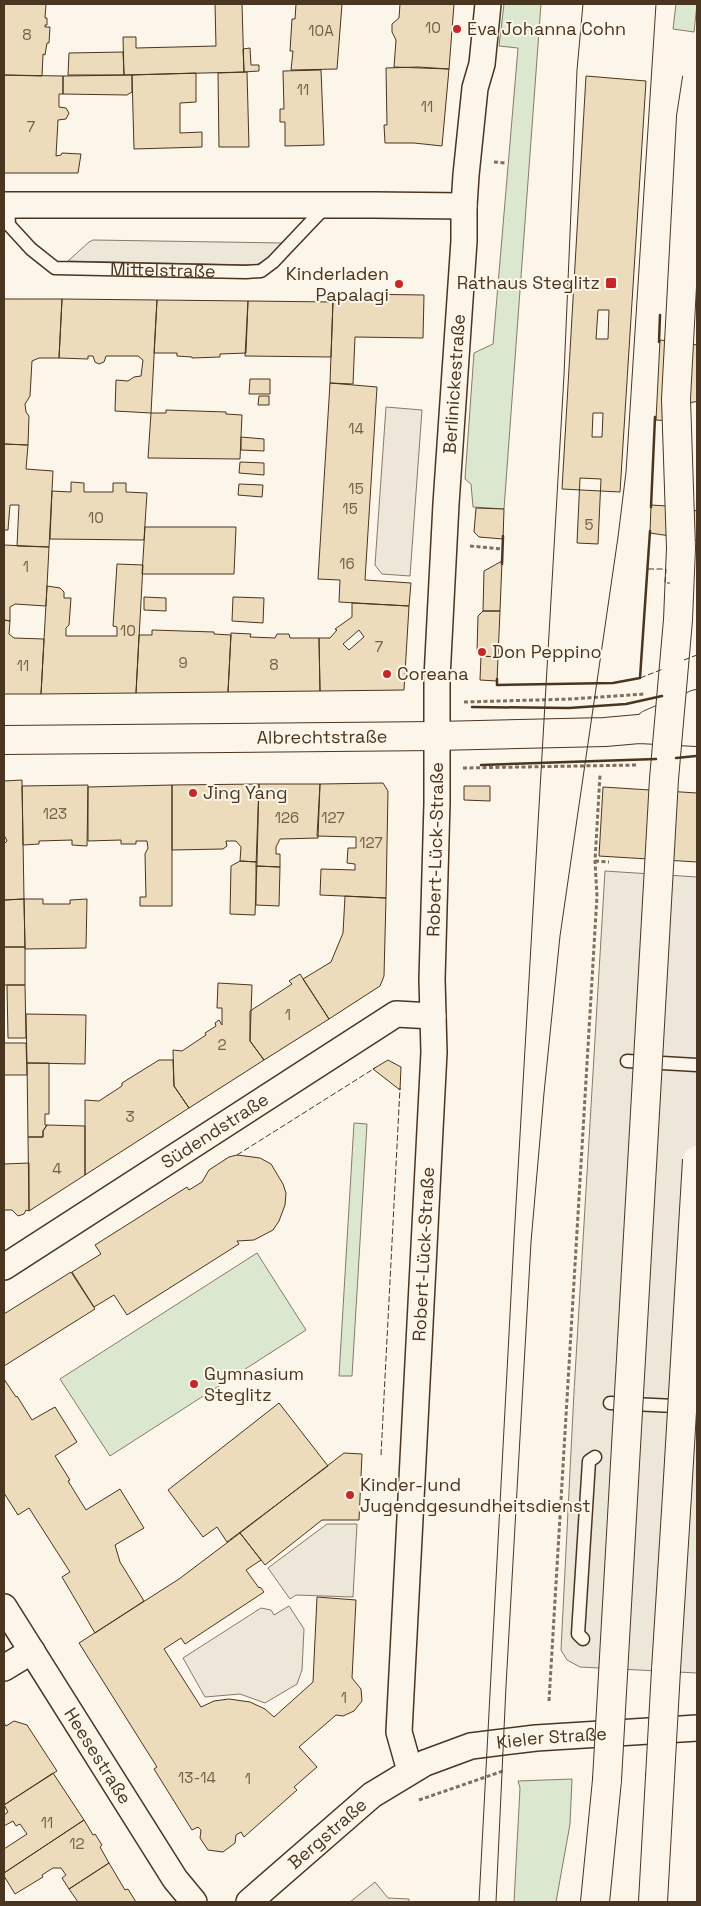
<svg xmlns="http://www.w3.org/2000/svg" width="701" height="1906" font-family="'Space Grotesk',sans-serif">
<rect width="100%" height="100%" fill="#fbf6e9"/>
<path fill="#dce7d0" stroke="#887966" d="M504,4H541L504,509L473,507L471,484L465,479L474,353L493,344L518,48L499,46Z
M676,4H697L694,32L673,29Z
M354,1123L367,1124L352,1376H339Z
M257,1253L306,1330L110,1456L60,1379Z
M572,1779L570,1824L556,1902H514L520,1788L518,1781Z"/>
<path fill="#ede7d9" stroke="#887966" d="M93,240L283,243L265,260L256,265L68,261L89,242Z
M386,407L422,410L410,576L382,574L375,565Z
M605,871L697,877V1673L580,1667L567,1660L561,1650L574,1392Z
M327,1524H357L353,1597L296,1595L290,1599L268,1568Z
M289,1606L304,1629L302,1670L297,1684L265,1703L240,1694L205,1697L183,1658L261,1608L271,1610L274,1615Z
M375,1882L388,1898L409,1899V1902H350Z"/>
<path fill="#ecdcbc" stroke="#4a3520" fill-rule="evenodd" d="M4,4H46L45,18H47V25H45V27H50L49,43H47L45,55L43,54L42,76L4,75Z
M215,4H242L244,72L124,75L123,37H136V48L216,46Z
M296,4H342L337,69L291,70L293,51H290L292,19H295Z
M400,4H454L449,69L394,67L396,40L392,32V24L399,18Z
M250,48L251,65H259V71L244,72L243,49Z
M123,52L124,75H68L69,53Z
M418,67L449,69L442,146L414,143H385L384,125H387L386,68Z
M321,70L324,145L285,146V122H280V109H284L283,71Z
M247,72L249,147H219L218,73Z
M196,73V102L180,103V133L202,132V147L134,149L132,75Z
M4,75L63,76V94H59V107L66,108L69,113L66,119L58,120L56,156L61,155L62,153L81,154L78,173H4Z
M132,75V92L127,95L63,94V76Z
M586,76L646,81L620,492L562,489Z
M354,294L424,295L423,338L355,337L353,384L330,383L333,300L354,301Z
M4,299H62L59,358H39L32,361L30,396L25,404L26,412L29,416L28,445L4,444Z
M62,299L157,300L151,413L115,411L116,380L128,381L134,377L141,376L143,360L138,356H106L104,362L99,364L95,362L93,356H88V359L59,358Z
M157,300L248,301L246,353L220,354V357L192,358V357L177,356V353H154Z
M248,301L333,302L331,357L245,356Z
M598,310H609L608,339H596Z
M660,340L697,345V540L650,533L651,505L667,506L671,421L656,420Z
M250,379H270V394H249Z
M330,383L377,387L365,580L411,583L409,606L339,602L340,580L318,579Z
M259,396H269V405H258Z
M166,410L226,412V414L242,415L240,459L148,458L151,413H166Z
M593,413H603L602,437H592Z
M241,437L264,439V451L241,450Z
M4,444L28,445L26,469L53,471L49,547L17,546L19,505H10L8,530H4Z
M240,462L264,463V475L239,473Z
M580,478L601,479L598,544L577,543Z
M71,482L84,483V492H113V483H126V492L147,493L144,540L50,539L52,491L71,492Z
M239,484L263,485L262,497L238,495Z
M476,508L504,509L503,539L479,537L474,532Z
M145,527H236L234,574H142Z
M4,545L49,547L46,606L15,604L10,607V621L4,620Z
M502,561L500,611H483L484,571Z
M117,564L143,565L136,693L41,694L47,586L60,588L64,592V598H71L69,625L66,628V636H117V627L113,626Z
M144,597L166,598V611L144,610Z
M233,597L264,598L263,623L232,621Z
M352,603L409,606L404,690L320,691L319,638H330L337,630L335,629L352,617ZM359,630L364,637L349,650L343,644Z
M483,611H500L498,657L481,656L477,651L478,616Z
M4,620L10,621L9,634L14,638L44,639L41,694H4Z
M152,630L214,632V634L231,635L228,692L136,693L139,635H152Z
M231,633L251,634L250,637L275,638L277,634H289L290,638H319L320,691L228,692Z
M481,656L498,657L497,681L480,680Z
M22,780L24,899L4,900V844L7,841L4,835V781Z
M383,783L388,791L386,898L320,895L321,869L355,870V864L347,863L348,848H356V837L317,836L320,784Z
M259,784H320L318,838L280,839L276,847V854H280V867L256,866Z
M259,784L257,862L240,861L241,847L236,841H226L227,846L223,849L172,850V785Z
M88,785L87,846L72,845V840L39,841V844L23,845L22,786Z
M172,785V906H140V897H146L145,854L148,848L147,841H136V844H121V840L88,841V787Z
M464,786H490V801L464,800Z
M603,787L697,793V862L599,856Z
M240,861L257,862L255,915L230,914L231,866Z
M256,866L280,867L279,906L256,905Z
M345,896L386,898L384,976L380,986L329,1019L303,979L331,962L343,933Z
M24,899H43V904H70V900L87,899L86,948L25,949Z
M24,899L25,947H4V900Z
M4,947H25V985H4Z
M300,974L329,1019L264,1060L250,1041V1011L292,984L289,981Z
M218,983L252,985L250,1041L264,1060L189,1108L174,1086L173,1050L182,1051L206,1035L205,1033L216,1026L215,1023L219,1020L222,1025V1008H217Z
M7,985H25L26,1038H8Z
M26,1014L86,1015L85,1064L27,1063Z
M4,1043H26L27,1075H4Z
M159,1060H173L174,1086L189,1108L85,1175V1100L99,1101L122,1086V1083Z
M388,1060L401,1067L400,1090L373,1069Z
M27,1063H49V1114H45V1125H47L43,1131V1137H28Z
M47,1125L85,1126V1175L29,1211L28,1137H43V1131Z
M237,1155L260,1158L271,1164L283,1184L286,1193L285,1205L279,1221L273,1230L254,1240L237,1241L239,1244L127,1315L114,1295L94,1307L72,1272L101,1254L95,1245L187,1187L189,1190L202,1182L209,1170L229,1157Z
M29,1163V1211L26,1210L24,1214L18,1216L12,1210H4V1164Z
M71,1272L95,1309L4,1366V1314Z
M4,1379L16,1397L17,1396L32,1420L55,1407L77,1442L55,1456L70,1480L68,1481L86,1510L120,1489L144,1528L115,1545L120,1562L144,1601L95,1633L62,1577L70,1572L29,1508L18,1515L4,1493Z
M279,1403L328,1466L227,1542L217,1527L203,1537L168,1490Z
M344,1453L362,1454L359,1520H322L265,1565L240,1533Z
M240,1533L261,1560L246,1570L259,1588L260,1587L264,1592L185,1644L181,1638L164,1649L201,1707L214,1701L229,1699L250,1702L265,1709L274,1717L313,1682L317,1597L356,1600L352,1678L361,1689L362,1701L354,1711L343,1716L336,1715L299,1747L317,1767L294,1787L297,1790L270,1814L244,1837L241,1832L236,1835L235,1843L223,1852L208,1850L200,1838L201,1830L198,1827L192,1830L154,1769L157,1767L79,1643L179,1579Z
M14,1721L27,1725L57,1771L4,1805V1723L6,1726Z
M53,1773L84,1820L4,1873V1849L27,1834L20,1824L16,1826L13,1821L4,1826V1815L8,1812L4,1805Z
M84,1820L93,1835L95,1834L102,1845L100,1847L109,1863L69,1889L62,1878L66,1875L61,1868H53L42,1875L43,1877L15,1894L4,1876V1873Z
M109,1863L125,1890L128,1889L136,1902H78L69,1889Z"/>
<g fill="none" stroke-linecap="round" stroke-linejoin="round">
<defs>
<g id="service">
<path id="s1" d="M8,205L9,225L31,249L55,268L246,272L261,271L273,262L327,205"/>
<path d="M627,1061L697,1065"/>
<path d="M610,1403L697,1407"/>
<path d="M583,1639L578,1634L589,1461L595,1457"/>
</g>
<g id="minor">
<path d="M4,205H374L464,206"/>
<path id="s2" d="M4,1267L396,1014L433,1016"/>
<path id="s3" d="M4,1607L175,1879L194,1902"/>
<path d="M4,1668L32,1651"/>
<path id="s4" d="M410,1771L399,1732L434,1052L432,979L437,803V678L446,504L464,241V206L466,175L475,88L482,64L488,4"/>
<path id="s5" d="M249,1902L372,1795L425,1763L471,1746L536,1738L697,1728"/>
</g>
<g id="secondary">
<path d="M650,724L697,704"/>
<path id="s6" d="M4,740L437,736L605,732L639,729L697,732"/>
</g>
<path id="motorway" d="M687,499L697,416
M666,1670L677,1495
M595,1902L607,1780
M653,1902L660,1777"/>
</defs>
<use href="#service" stroke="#4a3520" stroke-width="15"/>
<use href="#minor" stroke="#4a3520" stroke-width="28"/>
<use href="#secondary" stroke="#4a3520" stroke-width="30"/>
<use href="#motorway" stroke="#4a3520" stroke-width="30"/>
<path stroke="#7f6f5c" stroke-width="3" stroke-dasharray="4 2.5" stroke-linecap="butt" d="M494,162L505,163
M470,546L502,549
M464,702L571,699L645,694
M463,768L637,765
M595,861L609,862
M549,1701L597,896L595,861L600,775
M419,1800L503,1771"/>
<use href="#service" stroke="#fbf6e9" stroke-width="12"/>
<use href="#minor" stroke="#fbf6e9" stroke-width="25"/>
<use href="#secondary" stroke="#fbf6e9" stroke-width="28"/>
<use href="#motorway" stroke="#fbf6e9" stroke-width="28"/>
<path stroke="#4a3520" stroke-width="1" d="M479,1902L514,1239L564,375L577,70L583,4
M496,1902L506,1686L531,1242L544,1093L560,936L618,537L626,472L656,4"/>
<defs>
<path id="motorway-bridge" d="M677,1495L697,1160
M660,1777L666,1670
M607,1780L664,779L678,620L681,548L676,399L691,117L697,78"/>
</defs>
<use href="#motorway-bridge" stroke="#4a3520" stroke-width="30" stroke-linecap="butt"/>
<use href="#motorway-bridge" stroke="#fbf6e9" stroke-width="28"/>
<path stroke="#4a3520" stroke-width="1" stroke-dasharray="6 2.5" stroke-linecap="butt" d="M648,569H666L665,583H670
M684,660L697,655
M640,678L663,669
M237,1155L375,1068
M381,1455L400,1088"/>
<path stroke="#4a3520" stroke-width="2.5" d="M659,342L660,315
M651,507L655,417
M502,564L503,536
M497,679V685L613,683L640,678L650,531
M472,707L569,708L626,704L662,696
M676,758L696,756
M481,765L656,759"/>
</g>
<g fill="#c62828" stroke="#fbf6e9" stroke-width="2">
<circle cx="457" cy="29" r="5"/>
<rect x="605" y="277" width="12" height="12" rx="2.5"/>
<circle cx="399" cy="284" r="5"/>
<circle cx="482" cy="652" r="5"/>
<circle cx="387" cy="674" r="5"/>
<circle cx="193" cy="793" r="5"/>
<circle cx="194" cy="1384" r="5"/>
<circle cx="350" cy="1495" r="5"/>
</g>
<g text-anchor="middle" stroke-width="4" stroke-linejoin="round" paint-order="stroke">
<g font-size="15" fill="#725f47">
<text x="433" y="33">10</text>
<text x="321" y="36">10A</text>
<text x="27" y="40">8</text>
<text x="303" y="95">11</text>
<text x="427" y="112">11</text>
<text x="31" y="132">7</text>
<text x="356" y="434">14</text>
<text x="356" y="494">15</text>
<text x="350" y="514">15</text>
<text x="96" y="523">10</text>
<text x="589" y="530">5</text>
<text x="347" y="569">16</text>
<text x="26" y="572">1</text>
<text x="128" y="636">10</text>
<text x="379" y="652">7</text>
<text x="183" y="668">9</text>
<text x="274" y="670">8</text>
<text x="23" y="671">11</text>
<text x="55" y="819">123</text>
<text x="287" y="823">126</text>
<text x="333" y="823">127</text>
<text x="371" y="848">127</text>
<text x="288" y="1020">1</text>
<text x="222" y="1050">2</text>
<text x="130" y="1122">3</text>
<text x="57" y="1174">4</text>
<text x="344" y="1703">1</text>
<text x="197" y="1783">13-14</text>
<text x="248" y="1784">1</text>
<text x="47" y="1828">11</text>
<text x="77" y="1849">12</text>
</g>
<g font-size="18" fill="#4a3520" stroke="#fbf6e9" text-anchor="start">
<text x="467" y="35">Eva Johanna Cohn</text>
<text x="389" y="280" text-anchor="end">Kinderladen<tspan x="389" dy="21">Papalagi</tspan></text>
<text x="600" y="289" text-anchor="end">Rathaus Steglitz</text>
<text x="492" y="658">Don Peppino</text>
<text x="397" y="680">Coreana</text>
<text x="203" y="799">Jing Yang</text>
<text x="204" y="1380">Gymnasium<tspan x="204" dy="21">Steglitz</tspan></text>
<text x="360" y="1491">Kinder- und<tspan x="360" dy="21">Jugendgesundheitsdienst</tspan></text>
</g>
<g font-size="18" fill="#4a3520" stroke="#fbf6e9">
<text dy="6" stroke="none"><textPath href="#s1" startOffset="191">Mittelstraße</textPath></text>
<text dy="6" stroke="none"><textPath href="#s4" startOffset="1390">Berlinickestraße</textPath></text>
<text dy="6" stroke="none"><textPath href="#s6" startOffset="318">Albrechtstraße</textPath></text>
<text dy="6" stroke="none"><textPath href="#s4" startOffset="924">Robert-Lück-Straße</textPath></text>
<text dy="6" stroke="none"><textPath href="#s2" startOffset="251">Südendstraße</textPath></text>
<text dy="6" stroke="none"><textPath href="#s4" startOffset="519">Robert-Lück-Straße</textPath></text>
<text dy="6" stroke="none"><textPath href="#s5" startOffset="355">Kieler Straße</textPath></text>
<text dy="6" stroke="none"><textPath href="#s3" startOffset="176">Heesestraße</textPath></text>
<text dy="6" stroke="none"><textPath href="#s5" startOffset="104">Bergstraße</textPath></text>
</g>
</g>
<rect width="701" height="1906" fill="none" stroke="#4a3520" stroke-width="10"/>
</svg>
